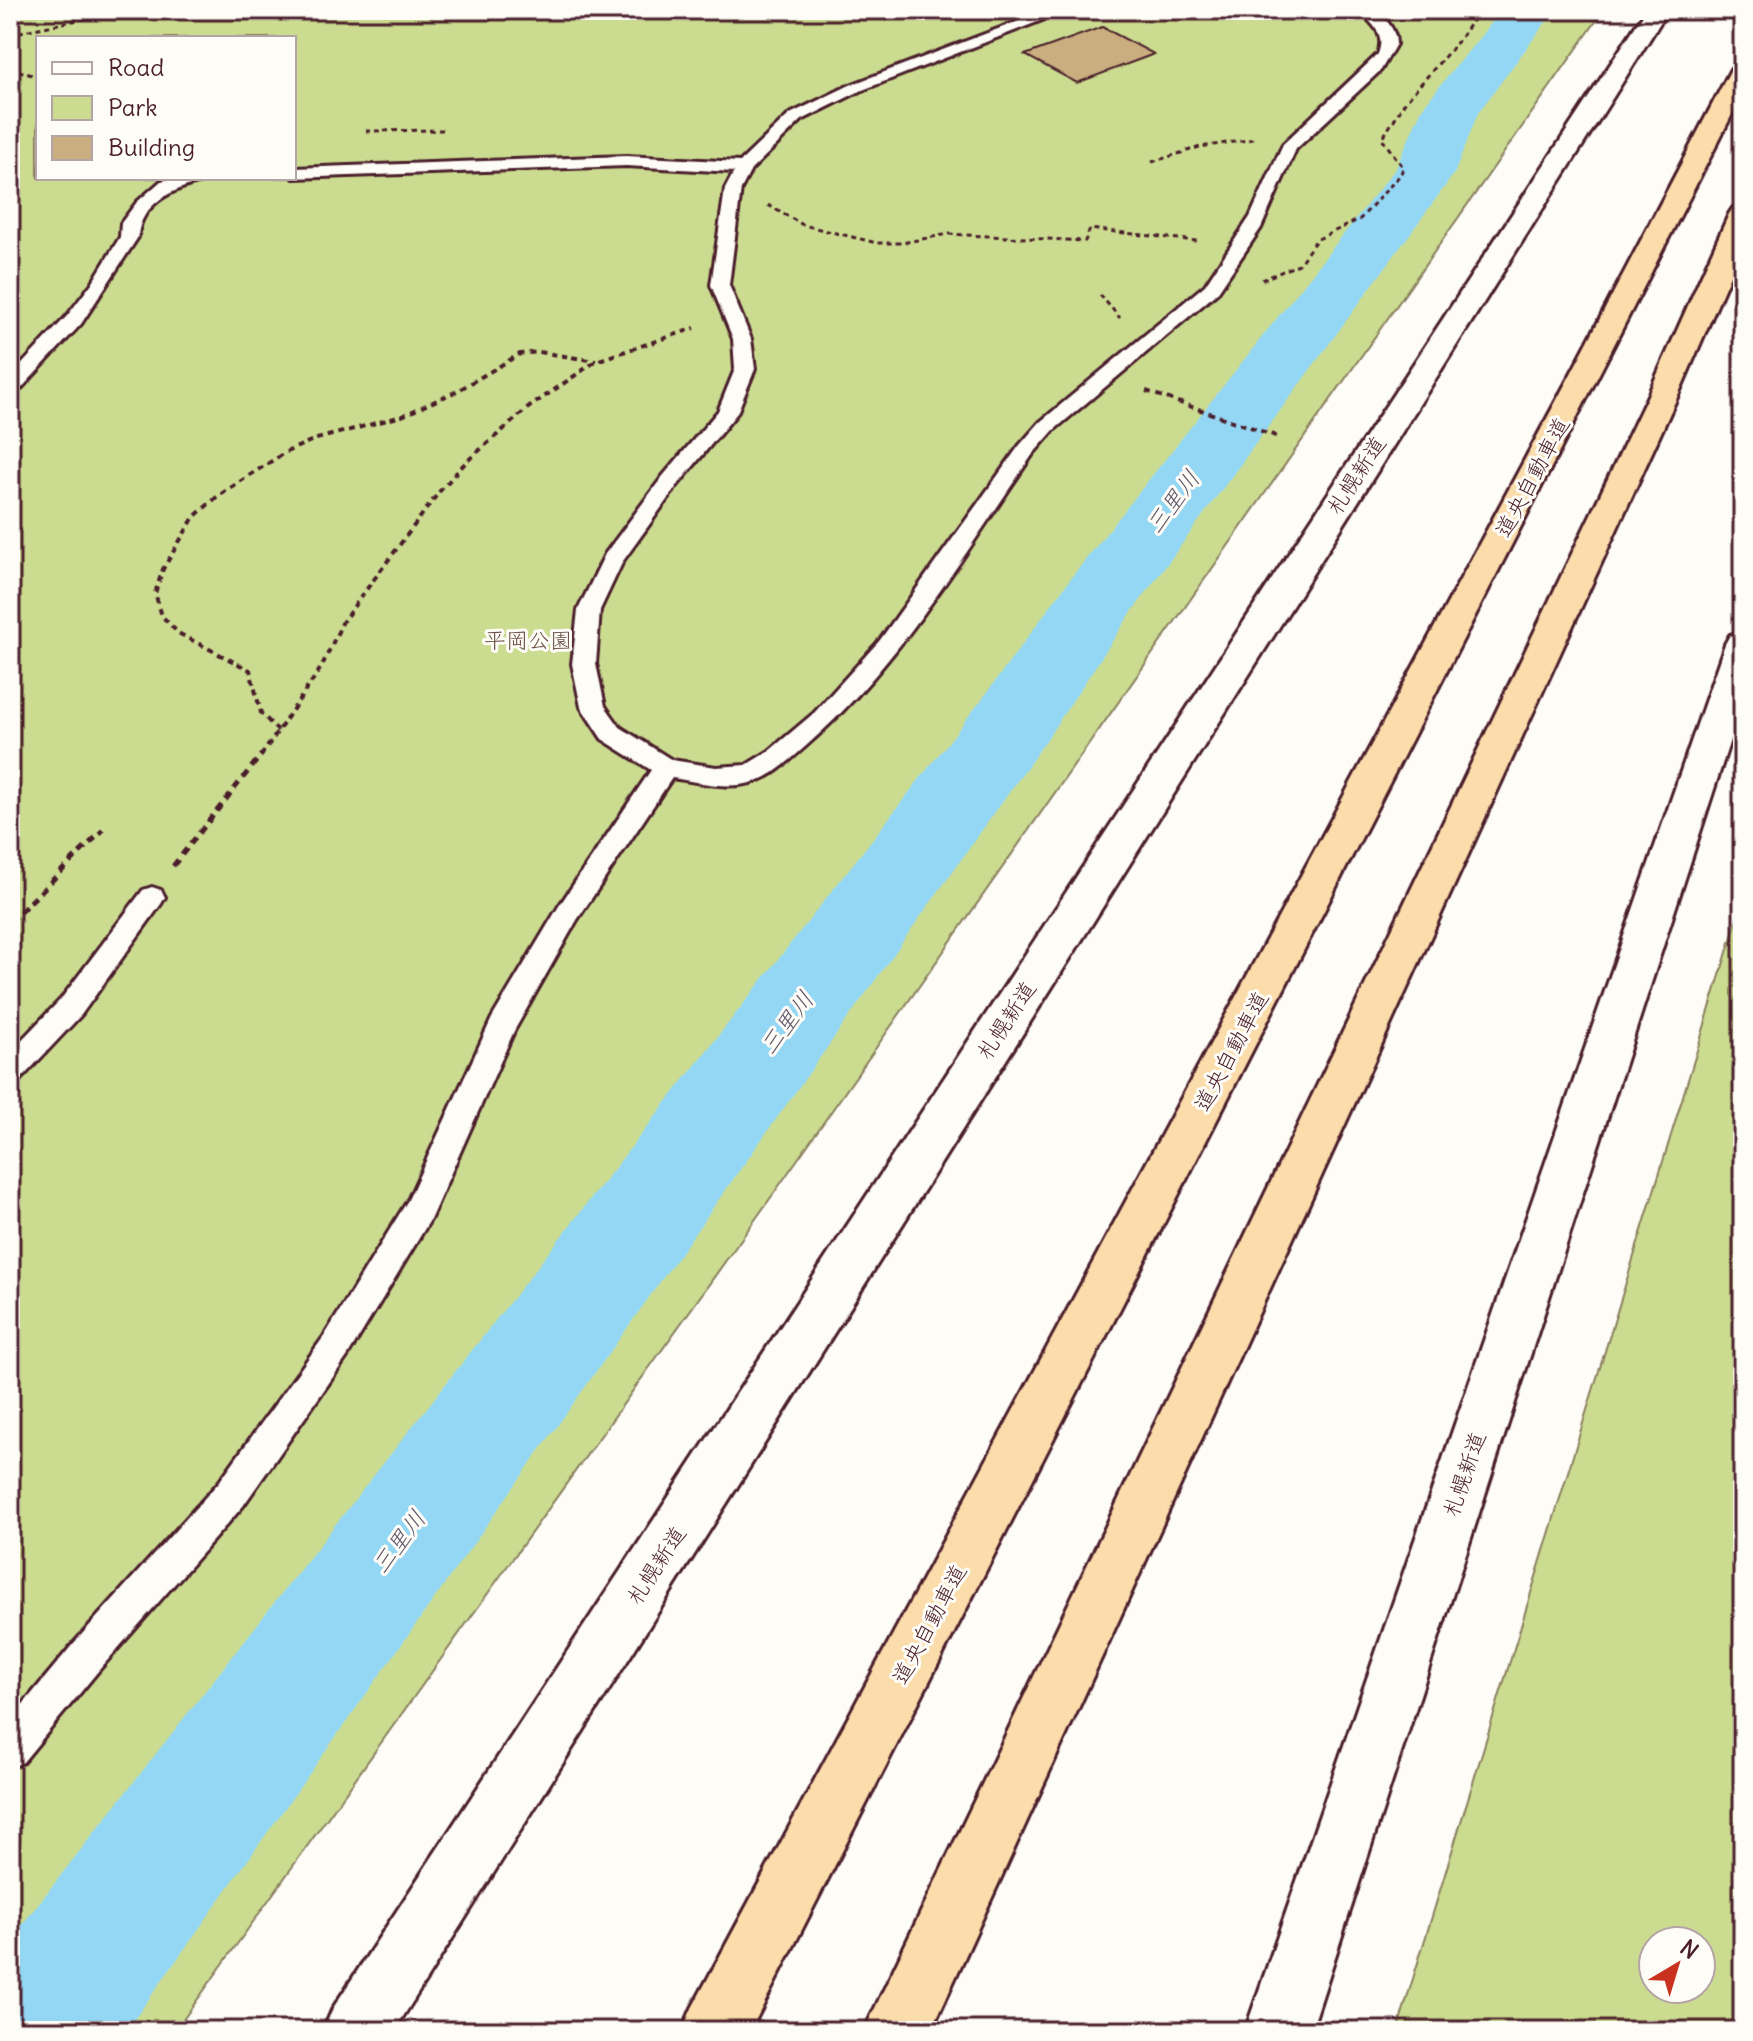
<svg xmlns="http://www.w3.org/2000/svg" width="1753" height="2041" font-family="Delius,'Klee One',sans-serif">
<rect width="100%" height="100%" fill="#fdfcf7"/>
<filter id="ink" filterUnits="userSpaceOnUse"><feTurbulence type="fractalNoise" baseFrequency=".0125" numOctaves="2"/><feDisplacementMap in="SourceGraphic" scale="16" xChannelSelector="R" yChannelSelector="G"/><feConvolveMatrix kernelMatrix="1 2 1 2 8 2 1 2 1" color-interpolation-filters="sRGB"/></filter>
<g filter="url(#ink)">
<path fill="#cbdc90" stroke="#8a7e5e" stroke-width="2" fill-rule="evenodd" d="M10,10H1604L767,1203L175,2031H10ZM38,38H294V178H38Z
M1743,900V2031H1397ZM1701,1941V1989H1653V1941Z"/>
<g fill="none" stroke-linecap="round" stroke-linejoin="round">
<path fill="#94d7f5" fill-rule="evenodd" d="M1502,10H1555L1478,113L1455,172L1446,185L1129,616L1045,742L126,2031H10V1940L983,698L1071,578L1396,168L1422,108Z"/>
</g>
<path fill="#cbae80" stroke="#4a1f2b" stroke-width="2" d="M1102,27L1154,54L1077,83L1025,55Z"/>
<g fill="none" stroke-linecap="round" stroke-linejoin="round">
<defs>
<path id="lane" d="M1048,10H1068L860,91L802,120L751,170L741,189L729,285L751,339L755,369L737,413L677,486L623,561L600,610L596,664L605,706L620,727L672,760L716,767L746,765L769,751L814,713L880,640L1019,446L1040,422L1205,285L1250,217L1283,144L1378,54C1386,32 1372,25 1359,10H1375C1386,19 1396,29 1396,44L1381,70L1296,149L1261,228L1217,293L1054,430L1033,454C963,555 899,665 806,746C791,759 775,775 757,781C731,791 698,782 672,778L577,920L514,1031L430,1220L347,1357L243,1506L99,1670L23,1762L10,1768V1720L73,1644L219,1482L325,1335L408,1200L492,1018L559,906L651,770L602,739L581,707L572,664L578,610L605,554L663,476L718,411L735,369L733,339L711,285L725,189L734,172L626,166L294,178V168L626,156L740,162L790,114L850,85Z
M175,178H203L201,182C173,189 140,204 138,237L81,324L17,393L10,395V377L67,316L92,283L120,237L121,223L137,202L161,181Z
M152,887L161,890L165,897L161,904L81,1015L20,1080L10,1083V1052L61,999L143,890Z"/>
<path id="secondary" d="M1646,10H1668L394,2031H323L333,2008Z
M1743,632V700L1311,2031H1245L1725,644L1730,635Z"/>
<path id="highway" d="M1743,62V93L750,2031H682L692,2008L1574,368L1731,69L1735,64Z
M1743,206V245L1679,393L931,2031H864L1649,393L1729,214L1733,208Z"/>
</defs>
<use href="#lane" stroke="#4a1f2b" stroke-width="6"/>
<use href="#secondary" stroke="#4a1f2b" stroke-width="6"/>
<use href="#highway" stroke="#4a1f2b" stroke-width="6"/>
<path stroke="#4a1f2b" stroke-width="3" stroke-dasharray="5 4" stroke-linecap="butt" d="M10,34L126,10
M10,68L38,77
M366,131L444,130
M1152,162L1200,147L1254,139
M768,205L803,225L877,243H902L948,234L1085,241L1090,229L1197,241
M1262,280L1299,264L1316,240L1360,219L1401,174L1403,167L1382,139L1405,102L1459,40L1479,10
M1100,295L1120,318"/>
<path stroke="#4a1f2b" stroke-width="4" stroke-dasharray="6 5" stroke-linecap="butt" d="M1146,391L1276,436
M278,731L261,713L250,670L178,633L162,616L155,593L163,569L194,517L218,496L284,453L313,440L402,416L457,391L520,354L539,352L596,361
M261,756L321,668L343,621L439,492L465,463L528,408L596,361L695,328"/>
<path stroke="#4a1f2b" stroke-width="5" stroke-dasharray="8 6" stroke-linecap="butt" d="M173,866L262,754
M10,922L103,830"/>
<use href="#lane" fill="#fdfcf7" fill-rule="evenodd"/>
<use href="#secondary" fill="#fdfcf7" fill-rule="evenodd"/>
<use href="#highway" fill="#fbddab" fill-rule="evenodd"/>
</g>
</g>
<g text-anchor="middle" stroke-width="6" stroke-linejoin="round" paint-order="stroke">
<g font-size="22" fill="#4a1f2b" stroke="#fdfcf7">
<text transform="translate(1356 475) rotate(-57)" y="8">札幌新道</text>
<text transform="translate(1532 477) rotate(-62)" y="8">道央自動車道</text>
<text transform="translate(1006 1020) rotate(-57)" y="8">札幌新道</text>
<text transform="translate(1231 1051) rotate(-62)" y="8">道央自動車道</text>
<text transform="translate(1464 1474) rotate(-71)" y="8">札幌新道</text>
<text transform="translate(656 1565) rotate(-57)" y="8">札幌新道</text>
<text transform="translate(929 1624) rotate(-62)" y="8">道央自動車道</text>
</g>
<g font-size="22" fill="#6a4e44" stroke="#fdfcf7">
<text x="528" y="648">平岡公園</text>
</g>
<g font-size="24" font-style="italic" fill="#605668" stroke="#fdfcf7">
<text transform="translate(1173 502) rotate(-53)" y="8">三里川</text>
<text transform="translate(787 1023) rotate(-53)" y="8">三里川</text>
<text transform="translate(399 1542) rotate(-53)" y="8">三里川</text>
</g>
</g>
<rect width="1753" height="2041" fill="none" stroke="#fdfcf7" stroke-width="40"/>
<rect x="20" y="20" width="1713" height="2001" fill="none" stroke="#4a1f2b" stroke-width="3" filter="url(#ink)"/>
<rect x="36" y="36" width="260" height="144" fill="#fdfcf7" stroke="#b5a4a5" stroke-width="2"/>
<rect x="52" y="62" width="40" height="12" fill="#fdfcf7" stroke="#b5a4a5" stroke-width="2"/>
<text x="108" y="76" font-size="24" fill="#4a1f2b">Road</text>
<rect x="52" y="96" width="40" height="24" fill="#cbdc90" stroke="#b5a4a5" stroke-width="2"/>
<text x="108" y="116" font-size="24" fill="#4a1f2b">Park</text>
<rect x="52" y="136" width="40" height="24" fill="#cbae80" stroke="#b5a4a5" stroke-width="2"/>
<text x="108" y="156" font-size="24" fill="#4a1f2b">Building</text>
<g transform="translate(1677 1965) rotate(38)"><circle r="38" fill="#fdfcf7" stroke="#b5a4a5" stroke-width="2"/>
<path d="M0-6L14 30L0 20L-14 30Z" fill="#c8321e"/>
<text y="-12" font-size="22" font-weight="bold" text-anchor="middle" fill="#4a1f2b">N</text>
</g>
</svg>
